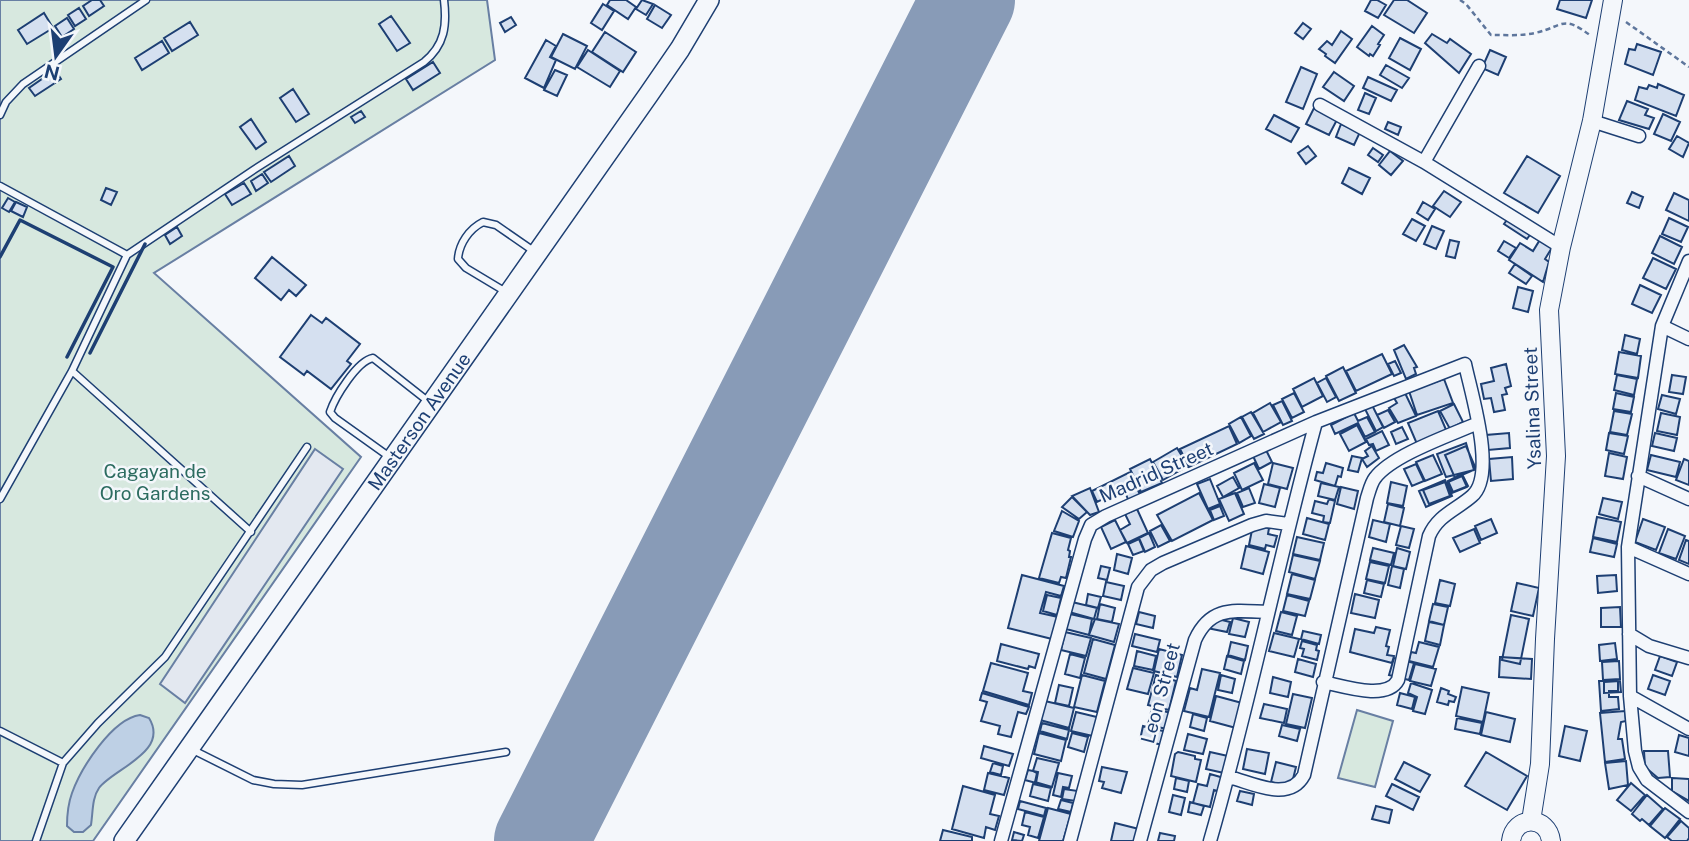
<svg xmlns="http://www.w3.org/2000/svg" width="1689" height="841" font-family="'Public Sans',sans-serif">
<rect width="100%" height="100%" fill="#f4f7fb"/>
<path fill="#d7e8df" stroke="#687fa3" stroke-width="2" d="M0,0H487L495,60L154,273L361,457L93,841H0Z
M1357,710L1393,721L1375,787L1338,778Z"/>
<path fill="#e3e8f0" stroke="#687fa3" stroke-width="2" d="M315,449L343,469L185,703L160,684Z"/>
<path fill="#bed0e5" stroke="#687fa3" stroke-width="2" d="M140,715L149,718C170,752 113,769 99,788C92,798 93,812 91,825L83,832H74L67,826C67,815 68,804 72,793C81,768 112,719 140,715Z"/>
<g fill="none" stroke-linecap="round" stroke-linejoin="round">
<path stroke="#889bb7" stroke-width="94" d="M541,841L968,0"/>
</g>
<path fill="#d5e0f0" stroke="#1d3f73" stroke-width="2" d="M92,0H100L104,6L89,16L83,6Z
M610,0H626L636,7L628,19L607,5Z
M642,0L653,4L646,15L636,9Z
M1371,0H1377L1386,5L1378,18L1365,11Z
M1394,0H1407L1427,13L1414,33L1384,15Z
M1560,0H1592L1586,18L1557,9Z
M603,4L614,11L602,30L591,23Z
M655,5L671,15L662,28L647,19Z
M79,8L86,19L75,26L68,15Z
M44,13L53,28L27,44L18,30Z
M391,16L410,43L397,51L379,24Z
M511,17L516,25L505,32L500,23Z
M67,18L74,29L62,37L55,26Z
M190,22L198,35L172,51L164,38Z
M1303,23L1311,29L1303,39L1295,33Z
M1372,26L1384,35L1378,44L1380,45L1373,56L1370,54L1369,56L1357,47Z
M1341,31L1352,39L1335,63L1325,56L1326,54L1319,49L1327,41L1332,45Z
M605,32L636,52L623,72L592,52Z
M563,34L587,46L575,69L551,57Z
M1432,34L1447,43L1450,39L1471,54L1459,73L1425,43Z
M1400,38L1421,49L1410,70L1389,58Z
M546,40L556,46L550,57L556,60L544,88L525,78Z
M162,41L169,53L142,70L135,58Z
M1637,44L1661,52L1653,75L1625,64L1629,49L1635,50Z
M588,50L620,71L610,87L577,67Z
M1490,50L1506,57L1498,75L1482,68Z
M433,62L440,73L413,90L406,79Z
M1386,65L1409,78L1402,88L1380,75Z
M1301,67L1317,74L1303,109L1286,102Z
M55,70L61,79L35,96L29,88Z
M555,70L567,75L557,96L544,90Z
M1334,72L1354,86L1344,101L1323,87Z
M1368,77L1397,90L1391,101L1363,88Z
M1658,84L1684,95L1676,116L1635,100L1639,87L1647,89L1649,85L1657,88Z
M293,89L309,114L296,122L280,98Z
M1365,93L1376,98L1369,114L1358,110Z
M1627,101L1648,109L1645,115L1654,118L1649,129L1619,120Z
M1314,108L1322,112L1340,114L1329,135L1306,124Z
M361,111L365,117L355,123L351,117Z
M1663,114L1680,122L1671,141L1654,134Z
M1274,115L1299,128L1291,142L1266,129Z
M251,119L266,142L256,149L240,127Z
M1388,122L1401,127L1398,135L1385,129Z
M1341,124L1360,132L1354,145L1336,137Z
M1677,136L1689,143L1683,157L1669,149Z
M1308,146L1316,156L1306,164L1298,153Z
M1373,148L1383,155L1378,162L1368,155Z
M1390,151L1403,161L1391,175L1379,165Z
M289,156L295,166L271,182L264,172Z
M1527,156L1560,176L1538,213L1504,193Z
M1349,168L1370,178L1362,194L1342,183Z
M262,174L268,183L256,191L251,181Z
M244,183L251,194L232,205L225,194Z
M106,188L117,192L111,205L101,200Z
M1444,191L1461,202L1450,217L1433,206Z
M1632,192L1643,197L1639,208L1627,203Z
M1674,193L1689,200V221L1666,210Z
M8,198L15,202L9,212L2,208Z
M16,202L27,207L23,217L11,211Z
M1423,202L1435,209L1428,220L1417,213Z
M1509,217L1532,232L1527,239L1504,224Z
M1669,218L1688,227L1681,242L1662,234Z
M1412,219L1425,226L1416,241L1403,234Z
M1432,226L1444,231L1436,249L1424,244Z
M177,227L182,236L170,244L165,235Z
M1660,236L1682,247L1674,264L1652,253Z
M1541,238L1553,246L1545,259L1549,262L1543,282L1509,260L1520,243L1533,251Z
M1450,240L1459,242L1455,258L1446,256Z
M1504,241L1516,248L1509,258L1498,251Z
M272,257L306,285L296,296L289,290L281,300L255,278Z
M1653,258L1676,269L1666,289L1643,278Z
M1515,264L1532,276L1526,284L1509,273Z
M1640,285L1661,295L1652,313L1632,304Z
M1518,287L1533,291L1528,312L1513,308Z
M311,315L322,323L326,318L360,344L347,361L351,364L331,389L307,371L304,375L280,357Z
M1625,335L1640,339L1637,354L1622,350Z
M1404,345L1417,367L1414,368L1416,374L1406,379L1394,350Z
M1619,352L1641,356L1638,378L1615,374Z
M1382,354L1392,374L1356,391L1346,371Z
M1395,361L1401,373L1394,376L1388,364Z
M1506,364L1511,386L1505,388L1507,394L1502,395L1505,410L1494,412L1491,398L1484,399L1481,384L1494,381L1491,368Z
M1343,367L1356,393L1339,401L1326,376Z
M1617,375L1637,379L1634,395L1614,390Z
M1672,375L1686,377L1683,394L1669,392Z
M1314,378L1323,396L1302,407L1293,389Z
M1326,378L1336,397L1327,402L1317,383Z
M1444,379L1453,403L1417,415L1409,391Z
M1294,393L1304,412L1292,418L1282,399Z
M1405,393L1416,416L1398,423L1389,408L1397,403L1394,398Z
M1616,393L1634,397L1631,412L1613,409Z
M1662,395L1680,399L1676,414L1658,409Z
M1282,401L1292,421L1283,425L1273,405Z
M1270,403L1281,422L1263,432L1253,413Z
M1454,404L1463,422L1450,429L1440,411Z
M1372,405L1383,427L1376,431L1365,409Z
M1388,410L1395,422L1384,428L1377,415Z
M1438,411L1447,432L1417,444L1408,423Z
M1614,411L1632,414L1627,435L1610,432Z
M1251,412L1264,434L1254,439L1242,417Z
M1354,413L1358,421L1367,417L1375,432L1365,437L1358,423L1335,434L1331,425Z
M1661,413L1680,417L1677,435L1657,431Z
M1241,417L1251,436L1239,443L1229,424Z
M1357,425L1366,442L1349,451L1340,434Z
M1229,426L1237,444L1189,467L1180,449Z
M1402,427L1408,439L1396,444L1391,432Z
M1382,431L1389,445L1376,451L1373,444L1369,445L1366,439Z
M1509,433L1510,448L1488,450L1486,435Z
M1609,433L1628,436L1624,454L1606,450Z
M1655,433L1677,438L1674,451L1652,446Z
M1466,443L1474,470L1446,477L1437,454Z
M1372,446L1379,458L1367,467L1362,459L1368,456L1365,451Z
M1466,446L1476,469L1455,478L1445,455Z
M1177,448L1188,466L1163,480L1153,462Z
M1266,450L1272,462L1259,469L1253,456Z
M1609,453L1627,457L1623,479L1605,476Z
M1433,455L1442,474L1425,481L1416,462Z
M1651,455L1680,462L1676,477L1647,470Z
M1352,456L1362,458L1358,472L1348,470Z
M1512,457L1513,479L1491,481L1489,459Z
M1150,459L1162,483L1141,492L1130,469Z
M1684,459L1689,461V485L1676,480Z
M1254,463L1263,480L1242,490L1234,473Z
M1273,463L1293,468L1287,489L1268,484Z
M1326,463L1343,468L1341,477L1338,476L1335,486L1315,480L1317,472L1323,473Z
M1416,464L1424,481L1412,486L1404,469Z
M1130,472L1141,497L1129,502L1124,489L1097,502L1092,491Z
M1462,474L1468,486L1453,492L1448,481Z
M1462,476L1467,487L1452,493L1448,482Z
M1233,477L1239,488L1223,497L1217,486Z
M1210,479L1220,504L1208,509L1197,484Z
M1445,480L1452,496L1426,507L1419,491Z
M1391,482L1407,486L1403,506L1387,503Z
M1445,482L1450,496L1429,504L1423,490Z
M1321,483L1339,487L1335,500L1318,496Z
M1264,484L1280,488L1275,507L1259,503Z
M1341,487L1358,491L1354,509L1337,504Z
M1090,488L1099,512L1090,515L1072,496Z
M1249,488L1255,503L1243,507L1237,493Z
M1199,493L1213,520L1172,541L1157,515Z
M1235,493L1244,514L1229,521L1219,499Z
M1072,497L1087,512L1079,519L1062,507Z
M1603,498L1622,502L1618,519L1599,514Z
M1329,499L1335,501L1330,523L1323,522L1324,516L1312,513L1315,501L1327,504Z
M1388,504L1404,508L1400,526L1384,522Z
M1220,506L1224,516L1214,520L1210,510Z
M1137,509L1148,533L1127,543L1120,530L1130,524L1125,514Z
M1062,511L1079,521L1073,537L1054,531Z
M1597,517L1621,522L1617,542L1593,537Z
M1307,518L1329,524L1325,540L1303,534Z
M1491,519L1497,533L1481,540L1475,526Z
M1643,519L1665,527L1656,550L1635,542Z
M1115,520L1126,542L1111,549L1101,527Z
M1373,520L1390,524L1386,542L1369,537Z
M1161,525L1170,541L1158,547L1150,531Z
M1253,525L1269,528L1268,534L1277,536L1274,547L1266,545L1265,549L1249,545Z
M1401,526L1414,529L1409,548L1396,545Z
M1474,529L1480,543L1460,552L1453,538Z
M1668,529L1685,536L1676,559L1659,553Z
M1052,533L1071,538L1068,550L1070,551L1069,557H1071L1066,578L1061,577L1059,583L1039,578Z
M1149,533L1155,547L1145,552L1139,538Z
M1297,537L1324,543L1320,560L1293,554Z
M1593,538L1617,544L1614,557L1590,552Z
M1139,539L1144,551L1133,555L1128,544Z
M1686,540L1689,541V564L1679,560Z
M1246,546L1269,552L1263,574L1241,568Z
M1373,548L1394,553L1391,565L1370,560Z
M1397,548L1410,552L1406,569L1393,566Z
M1117,554L1132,558L1128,574L1114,570Z
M1293,555L1320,561L1315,579L1289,572Z
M1370,562L1389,566L1385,583L1366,579Z
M1101,566L1110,568L1107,580L1098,578Z
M1392,566L1404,569L1400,588L1388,585Z
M1292,574L1315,580L1310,599L1287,594Z
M1022,575L1064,586L1061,596L1046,592L1040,613L1058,617L1052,639L1008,628Z
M1616,575L1617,591L1598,593L1597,576Z
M1367,580L1384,584L1381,597L1364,593Z
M1440,580L1455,584L1450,606L1435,603Z
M1106,582L1124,586L1121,600L1103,596Z
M1517,583L1539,588L1533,616L1511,611Z
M1088,594L1101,597L1098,608L1086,605Z
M1355,594L1379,600L1375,618L1351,613Z
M1047,595L1061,598L1057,615L1043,611Z
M1287,595L1309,601L1305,616L1283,611Z
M1072,602L1097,608L1094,619L1069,612Z
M1100,604L1115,608L1112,622L1097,619Z
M1433,604L1448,607L1444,625L1429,621Z
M1620,607L1621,627H1601V608Z
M1139,612L1155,616L1153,628L1136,624Z
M1281,612L1297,616L1292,635L1276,631Z
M1070,614L1092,619L1089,635L1066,629Z
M1511,615L1529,619L1520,664L1502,660Z
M1210,617L1230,622L1227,632L1207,628Z
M1233,618L1249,622L1245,637L1229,634Z
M1095,619L1119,624L1114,642L1089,635Z
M1429,622L1444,625L1440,645L1425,641Z
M1376,627L1390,630L1386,646L1389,647L1387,655L1394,656L1392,663L1350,652L1355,629L1374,633Z
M1303,631L1321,635L1319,644L1301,639Z
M1065,632L1091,638L1086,656L1061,650Z
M1274,633L1299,639L1294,657L1269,651Z
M1135,634L1160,640L1157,652L1132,646Z
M1093,639L1115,645L1106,679L1084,673Z
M1302,641L1317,645L1316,650L1319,651L1317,660L1302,656L1304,649L1300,648Z
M1231,642L1248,646L1245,660L1228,655Z
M1419,642L1439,647L1433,667L1409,661L1411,652L1416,653Z
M1615,643L1617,659L1600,661L1599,645Z
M1001,644L1039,654L1035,668L1029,666L1028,669L997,661Z
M1159,649L1182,655L1177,677L1154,671Z
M1137,651L1156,656L1153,670L1134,666Z
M1070,654L1085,658L1080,678L1065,674Z
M1227,656L1244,661L1241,674L1224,669Z
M1660,656L1677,662L1672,676L1655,670Z
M1500,657L1532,659L1531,679L1499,677Z
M1394,658L1414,663L1409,680L1389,675Z
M1298,659L1316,664L1313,677L1295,672Z
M1619,661L1620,679L1603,680L1602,662Z
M991,663L1028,673L1023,691L1032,693L1029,705L983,691Z
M1415,664L1436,669L1431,686L1410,681Z
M1133,668L1154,673L1148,694L1127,689Z
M1202,669L1220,673L1209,717L1184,711L1190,688L1197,690Z
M1082,675L1105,681L1097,712L1074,707Z
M1156,675L1176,681L1169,710L1148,705Z
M1221,675L1235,679L1232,693L1218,690Z
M1653,675L1670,681L1665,695L1648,689Z
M1273,677L1291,682L1288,697L1270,693Z
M1618,680V691H1609V697H1618L1619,709L1601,711L1599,681Z
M1620,681L1621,692L1604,693V682Z
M1411,683L1432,690L1425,714L1413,711L1417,697L1408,693Z
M1059,685L1073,688L1069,706L1055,703Z
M1462,687L1489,693L1483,722L1456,716Z
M1441,688L1449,691L1448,694L1456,697L1454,702L1449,701L1448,705L1437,702Z
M982,693L1029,707L1026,714L1018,712L1011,737L998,734L1000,726L981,721L987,702L980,700Z
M1400,693L1415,697L1412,709L1397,705Z
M1293,694L1312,698L1305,728L1286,724Z
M1216,696L1242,703L1236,728L1210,721Z
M1045,701L1074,708L1069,728L1040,720Z
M1264,704L1287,709L1284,723L1260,718Z
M1152,708L1171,713L1167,729L1148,725Z
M1625,711L1626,721L1621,722L1618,739H1622L1625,759L1605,762L1600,713Z
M1076,712L1101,718L1097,737L1071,731Z
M1486,712L1515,719L1510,742L1481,735Z
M1193,714L1207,718L1204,731L1190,727Z
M1457,718L1482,723L1480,734L1455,729Z
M1042,723L1069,730L1067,739L1040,731Z
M1282,725L1300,729L1297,741L1279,736Z
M1143,726L1167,732L1163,745L1140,740Z
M1565,726L1587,731L1580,761L1559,756Z
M1039,733L1066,740L1061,761L1034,754Z
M1072,733L1088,737L1084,752L1068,747Z
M1188,734L1207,739L1203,754L1184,750Z
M1679,735L1689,738V756L1675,752Z
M984,746L1013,754L1009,766L981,758Z
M1247,749L1269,753L1265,774L1243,769Z
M1644,751H1668L1670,777L1658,778L1645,767Z
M1178,752L1195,756V759L1201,760L1196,782L1171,776L1175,754Z
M1210,752L1228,756L1224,773L1206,769Z
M1486,752L1527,776L1507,810L1465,786Z
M1037,758L1059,763L1052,787L1035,782L1037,773L1033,771Z
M1626,761L1628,785L1609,789L1605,763Z
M1276,762L1296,767L1291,787L1271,782Z
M1404,762L1430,775L1420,792L1395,779Z
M993,763L1003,766L1001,775L990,772Z
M1102,767L1127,772L1121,793L1102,788L1104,782L1099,781Z
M1028,770L1038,772L1036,783L1025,780Z
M988,773L1009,778L1004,795L984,790Z
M1058,773L1072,776L1069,788L1063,787L1061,797L1053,795Z
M1210,774L1224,778L1221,792L1214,790L1210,807L1193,803L1198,784L1207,786Z
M1176,778L1189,781L1187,792L1174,789Z
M1672,778L1689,779V801L1672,791Z
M1631,783L1645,795L1631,811L1617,800Z
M1033,784L1051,788L1048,801L1030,796Z
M1392,784L1419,797L1413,810L1386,796Z
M963,786L995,795L990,814L999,816L995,830L986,827L984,838L952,829Z
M1064,789L1078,791L1076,801L1062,799Z
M1240,791L1254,794L1252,805L1237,801Z
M1173,795L1185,798L1181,815L1169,812Z
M1647,795L1663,809L1649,825L1642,819L1640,821L1632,814Z
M1061,800L1073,803L1071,812L1058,809Z
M1020,801L1046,808L1044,816L1018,809Z
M1190,802L1204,806L1201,815L1188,812Z
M1376,806L1392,810L1389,823L1372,819Z
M1048,808L1071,814L1063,841H1039Z
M1665,808L1680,819L1665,838L1650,826Z
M1025,812L1044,817L1038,838L1028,835L1030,827L1022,825Z
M1681,821L1689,828V838L1687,841H1672L1667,837Z
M1115,823L1139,829L1136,841H1111Z
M943,830L972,837V841H940Z
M1014,832L1024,835L1022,841L1012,840Z
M1160,833L1175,836L1174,841H1158Z"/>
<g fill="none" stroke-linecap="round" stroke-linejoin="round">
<defs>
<path id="lane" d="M0,115L6,102L23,84L146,0
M0,186L127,255
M506,292L466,268L458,259C459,244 469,229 483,222L496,225L535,252
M72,371L251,532
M391,458L335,418L330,412C335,397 357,361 373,358L429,402
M0,499L72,371L127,255L255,169L424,62C445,45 447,25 444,0
M0,731L63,763
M193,750L253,780L274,784L302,785L506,752
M36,841L63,763L98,723L165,657L307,447"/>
<path id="street" d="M1320,105L1424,162L1561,247
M1592,121L1639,136
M1424,162L1479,66
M1689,261L1662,326L1628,547L1630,696L1635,751L1639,767L1647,780L1689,812
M1662,326L1689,339
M1638,476L1689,499
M1628,547L1689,574
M1629,634L1649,646L1689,658
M1630,696L1689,729
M1229,777C1253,783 1289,803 1304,775L1367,498C1369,492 1371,483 1375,478C1392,455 1451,435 1478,423
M1001,841L1085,539L1091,525L1106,516L1316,422L1465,364C1471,393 1497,475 1472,496C1456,510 1438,515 1429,536L1398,680C1387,701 1343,686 1323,682
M1070,841L1138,587L1151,570L1163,563L1252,525L1266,521L1288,524
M1140,841L1195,640C1211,605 1235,611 1268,612
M1210,841C1250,703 1278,561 1316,422"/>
<path id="secondary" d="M1531,821L1540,764L1545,639L1556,456L1549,310L1561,247L1592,121L1613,0
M1511,841C1514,815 1548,815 1551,841"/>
<g id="primary">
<path id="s1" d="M124,841L649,94L680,49L709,0"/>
</g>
</defs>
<use href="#lane" stroke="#1d3f73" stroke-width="9"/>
<use href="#street" stroke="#1d3f73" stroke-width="15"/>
<use href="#secondary" stroke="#1d3f73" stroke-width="20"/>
<use href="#primary" stroke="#1d3f73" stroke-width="22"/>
<path stroke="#5e769c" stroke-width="2.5" stroke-dasharray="5 3.5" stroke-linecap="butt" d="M1460,0L1466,4L1491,35C1505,35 1522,36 1535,33C1565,26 1562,14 1591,36
M1626,22L1689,67"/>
<use href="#lane" stroke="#f4f7fb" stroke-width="6"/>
<use href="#street" stroke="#f4f7fb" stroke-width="12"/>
<use href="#secondary" stroke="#f4f7fb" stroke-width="18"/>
<use href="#primary" stroke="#f4f7fb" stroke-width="19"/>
<path stroke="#1d3f73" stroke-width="3.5" d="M0,257L20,220L113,267L67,357
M90,353L145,244"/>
</g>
<g text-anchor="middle" stroke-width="5" stroke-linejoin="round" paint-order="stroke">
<g font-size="19" fill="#1d3f73" stroke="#f4f7fb">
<text transform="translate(1532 408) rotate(-92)" y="7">Ysalina Street</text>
<text dy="7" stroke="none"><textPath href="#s1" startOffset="513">Masterson Avenue</textPath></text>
<text transform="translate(1156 472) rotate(-24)" y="7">Madrid Street</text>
<text transform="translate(1160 693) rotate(-75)" y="7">Leon Street</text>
</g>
<g font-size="19" fill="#2c6c60" stroke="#f4f7fb">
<text x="155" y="478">Cagayan de<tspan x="155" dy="22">Oro Gardens</tspan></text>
</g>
</g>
<g transform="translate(56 56) rotate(194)" stroke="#f4f7fb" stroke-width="5" paint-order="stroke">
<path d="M0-5L12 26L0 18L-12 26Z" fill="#1d3f73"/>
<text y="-10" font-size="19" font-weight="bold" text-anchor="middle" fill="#1d3f73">N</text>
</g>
</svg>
